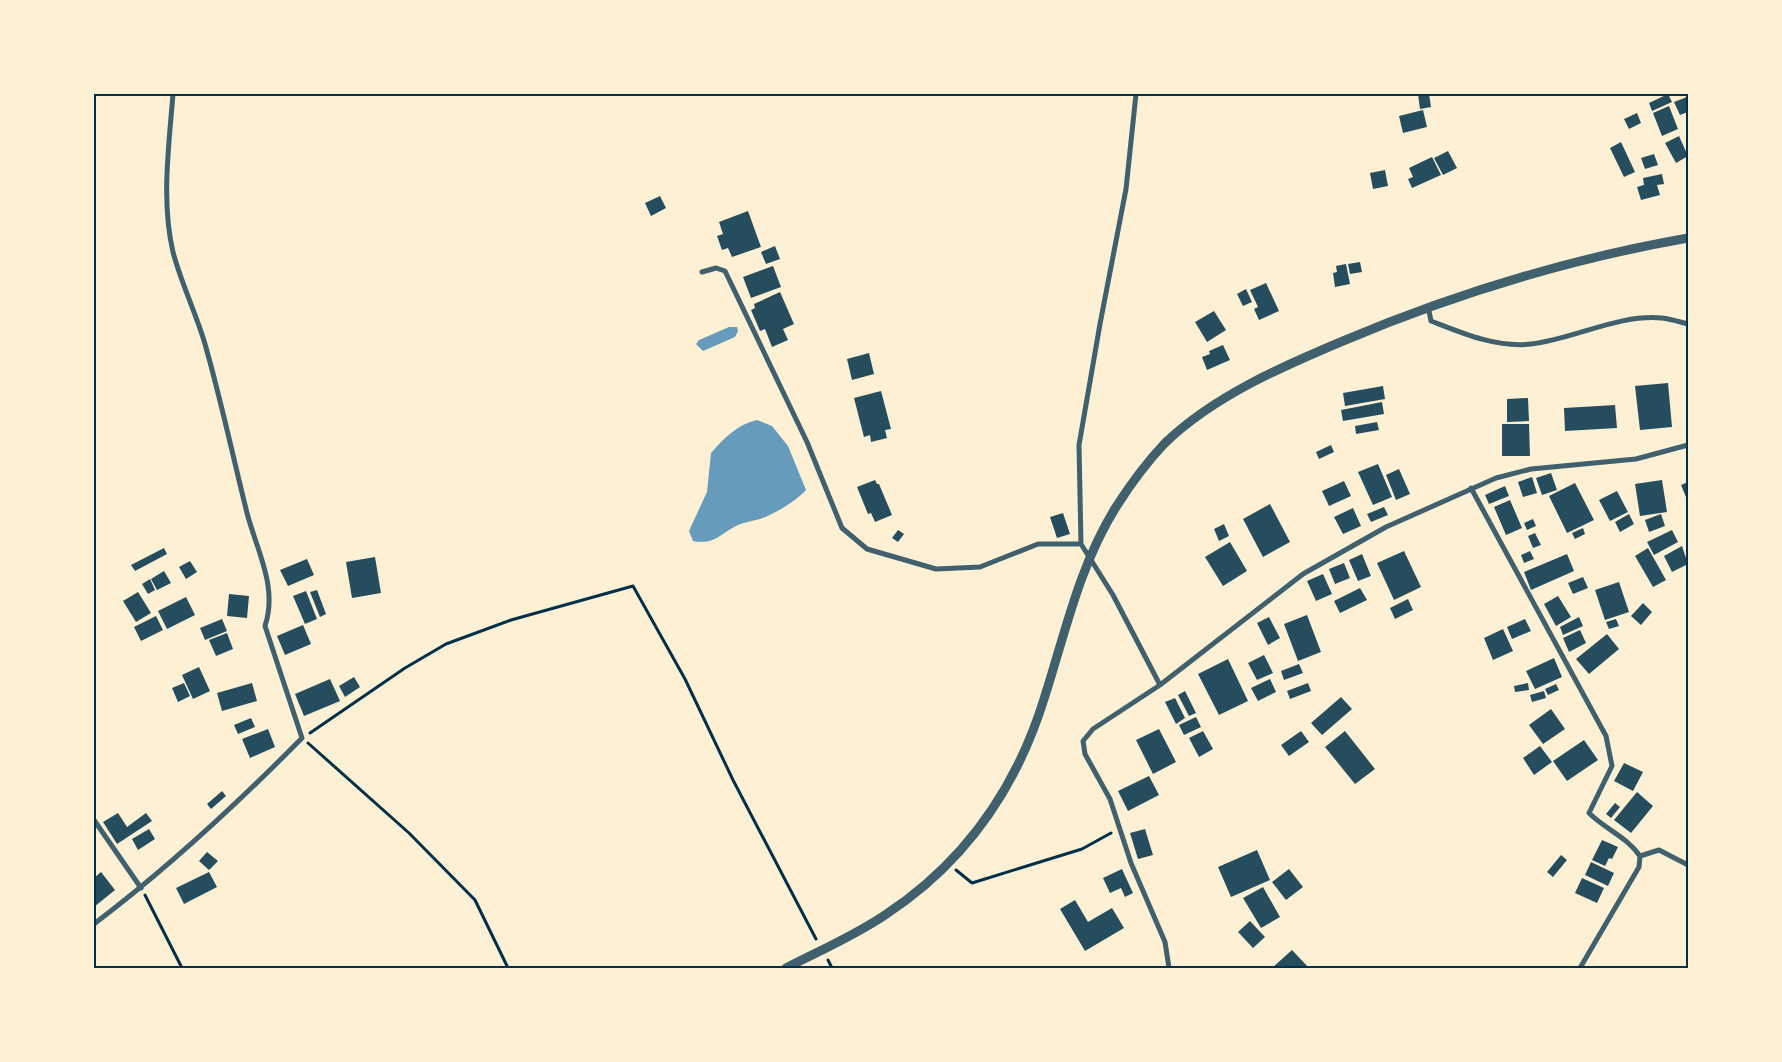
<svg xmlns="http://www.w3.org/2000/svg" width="1782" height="1062" font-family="'Space Grotesk',sans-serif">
<rect width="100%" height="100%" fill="#fdf0d5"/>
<path fill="#669bbc" d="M729,327H737L738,331L735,337L703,351L696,344L699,340Z
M757,420L772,426L788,446L806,490C796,501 775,514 760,519C753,521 745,522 738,525C719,534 716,545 693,541L689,531L707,492L711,453C724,438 738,424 757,420Z"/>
<path fill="#264d5e" d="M1418,94H1429L1431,107L1420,109Z
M1668,94L1672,102L1652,111L1649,103Z
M1687,97L1688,112L1680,115L1674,102Z
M1669,106L1678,129L1662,136L1653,113Z
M1423,110L1427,127L1403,133L1399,116Z
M1637,113L1641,123L1629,129L1624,119Z
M1679,136L1688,156L1676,163L1665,143Z
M1621,142L1635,172L1624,177L1610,148Z
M1448,151L1457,168L1443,175L1434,158Z
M1654,154L1658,165L1645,169L1641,158Z
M1432,157L1441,175L1412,188L1408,179L1413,177L1409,168Z
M1385,170L1388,186L1373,189L1370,173Z
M1662,174L1664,184L1657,185L1660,195L1641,200L1637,187L1644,185L1643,178Z
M660,196L666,208L651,216L645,203Z
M748,211L761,247L732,257L728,248L722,250L717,236L723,234L719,222Z
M775,246L780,259L766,264L761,252Z
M1360,262L1362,272L1350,274L1348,264Z
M1346,264L1350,284L1335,287L1333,273L1337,272L1336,266Z
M773,266L781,287L751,298L743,277Z
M1266,283L1279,311L1259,320L1254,309L1258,307L1250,290Z
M1246,289L1252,302L1243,306L1237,294Z
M780,292L794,324L783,329L788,340L772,347L765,329L760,331L751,310L755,308L754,304Z
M1214,311L1226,330L1207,342L1195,322Z
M1223,345L1230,360L1207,370L1202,357L1210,354L1209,351Z
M869,353L874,374L852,380L847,359Z
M1668,383L1672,427L1640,430L1635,386Z
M1383,386L1385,399L1345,406L1343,393Z
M881,391L891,429L885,430L887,438L871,442L870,435L864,437L854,398Z
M1528,398L1529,421L1507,422V399Z
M1382,402L1384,414L1343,421L1341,410Z
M1615,405L1617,428L1565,431L1564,408Z
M1377,422L1379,430L1356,434L1355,426Z
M1502,424H1529L1530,456H1502Z
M1331,445L1334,452L1319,459L1316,452Z
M1378,464L1392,497L1373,505L1358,472Z
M1399,469L1410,494L1396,500L1386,475Z
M1551,473L1557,490L1542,495L1536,478Z
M1532,477L1537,493L1523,497L1518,482Z
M875,480L877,484H879L892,515L875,522L871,513L868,514L857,487Z
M1662,480L1667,512L1640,516L1635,484Z
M1344,481L1351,496L1329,506L1322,491Z
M1688,482V502L1681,485Z
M1575,483L1594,520L1567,533L1549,496Z
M1505,486L1509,496L1489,504L1485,495Z
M1617,491L1628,512L1610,521L1599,500Z
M1510,500L1522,528L1506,535L1494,507Z
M1270,504L1290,542L1263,557L1243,519Z
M1384,507L1388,515L1371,522L1367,514Z
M1353,508L1361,526L1343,534L1334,517Z
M1063,513L1070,534L1057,538L1050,517Z
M1629,514L1634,524L1620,532L1615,522Z
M1661,514L1665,526L1649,532L1645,520Z
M1533,519L1536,526L1527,530L1524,523Z
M1224,524L1229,536L1219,541L1214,529Z
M1583,528L1585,534L1575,539L1572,533Z
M898,530L904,534L898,542L892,538Z
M1672,530L1678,542L1654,555L1647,542Z
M1535,533L1541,545L1533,548L1528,536Z
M1230,542L1247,571L1223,586L1205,557Z
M1682,546L1688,564L1672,572L1664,556Z
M164,548L167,554L135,571L131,565Z
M1648,548L1666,580L1653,587L1635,556Z
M1404,551L1421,587L1394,600L1377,563Z
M1530,551L1534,559L1524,563L1521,555Z
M1362,554L1371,576L1358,581L1349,560Z
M1567,554L1574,571L1531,590L1524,572Z
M375,557L381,593L352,598L346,562Z
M307,559L314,575L288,586L280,570Z
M190,561L197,572L186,579L179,567Z
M1344,563L1350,578L1335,584L1329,569Z
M164,571L171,583L157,590L151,579Z
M1323,574L1332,594L1316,601L1307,581Z
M1583,577L1588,588L1573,594L1568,583Z
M150,579L155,590L148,594L142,584Z
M1619,582L1629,612L1605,620L1595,590Z
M1360,588L1367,600L1340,613L1334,601Z
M317,590L326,614L320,617L310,592Z
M306,591L317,619L305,624L293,596Z
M138,592L151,613L136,622L123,601Z
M229,594L249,596L247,618L227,616Z
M1558,596L1571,617L1556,626L1544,604Z
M186,597L195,615L167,629L158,611Z
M1408,599L1413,610L1395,619L1390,608Z
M1643,603L1652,612L1641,625L1631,616Z
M1307,615L1321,652L1298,661L1284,624Z
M156,616L163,630L141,641L134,627Z
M1269,617L1280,638L1268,645L1257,623Z
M1579,617L1583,626L1563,635L1560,627Z
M222,619L227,631L205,640L200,628Z
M1525,619L1531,631L1512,639L1507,627Z
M1616,619L1619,626L1609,629L1606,622Z
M303,625L311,644L285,655L277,636Z
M1503,629L1513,651L1493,660L1484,638Z
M1580,630L1586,643L1569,652L1563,638Z
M227,633L233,649L216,656L209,640Z
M1607,634L1619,649L1589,674L1576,659Z
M1264,655L1273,673L1257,680L1248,663Z
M1554,658L1562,677L1535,689L1526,671Z
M1228,659L1248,701L1219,715L1198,674Z
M1299,664L1303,673L1284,680L1281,671Z
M199,667L210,691L193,699L182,675Z
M354,677L360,687L345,697L339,686Z
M330,679L340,701L304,716L295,694Z
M1270,679L1276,692L1258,701L1251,688Z
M184,683L190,696L178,702L172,688Z
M252,683L257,701L222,711L217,693Z
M1308,683L1311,691L1290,699L1287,691Z
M1528,683L1529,690L1515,692L1514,686Z
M1556,684L1559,690L1548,695L1545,689Z
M1185,691L1196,713L1189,716L1178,695Z
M1544,691L1546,698L1532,702L1530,695Z
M1341,697L1352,709L1322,735L1311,723Z
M1175,698L1185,718L1176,724L1165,702Z
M1551,709L1565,729L1543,744L1529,725Z
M1196,717L1201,727L1184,735L1179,725Z
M251,718L255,727L238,734L234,725Z
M268,729L275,747L250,758L242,739Z
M1159,729L1176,762L1153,774L1136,740Z
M1203,731L1213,749L1199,757L1189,738Z
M1301,731L1309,742L1289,756L1281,745Z
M1345,731L1375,769L1355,784L1325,747Z
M1584,740L1598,760L1567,781L1553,761Z
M1540,746L1552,762L1534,775L1523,758Z
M1624,763L1643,772L1633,791L1614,781Z
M1149,776L1159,795L1128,811L1118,791Z
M222,791L226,796L211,809L207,804Z
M1637,792L1653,806L1631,833L1614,820Z
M1615,803L1620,807L1611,818L1606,814Z
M118,813L127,827L146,813L152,821L117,844L103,822Z
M149,829L155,839L138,850L132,839Z
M1145,829L1153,855L1138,859L1130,833Z
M1602,840L1618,847L1612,859L1609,858L1605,866L1592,860Z
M1257,850L1270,880L1231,897L1218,867Z
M207,852L218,861L209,870L199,861Z
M1561,855L1567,860L1553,877L1547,872Z
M1591,862L1614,873L1608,886L1585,875Z
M1122,869L1133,893L1125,897L1121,888L1110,893L1103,878Z
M1289,869L1303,887L1286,900L1272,882Z
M101,872L115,890L94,907V878Z
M209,872L217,887L184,904L176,888Z
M1582,878L1604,888L1597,903L1575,893Z
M1263,887L1280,917L1261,928L1243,898Z
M1075,900L1088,922L1112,908L1124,928L1085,951L1060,909Z
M1250,921L1265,937L1253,948L1238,932Z
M1292,950L1309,968H1272Z"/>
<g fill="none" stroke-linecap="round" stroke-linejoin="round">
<path stroke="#003049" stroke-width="3" d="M310,733L405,668L446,644L511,620L633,586L685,679L733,780L816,939
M308,743L409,833L475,900L508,968
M956,870L972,883L1082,849L1111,833
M145,895L182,968
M828,960L832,968"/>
<path stroke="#3f606c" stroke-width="5" d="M1136,94L1126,189L1100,324L1079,445L1081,544L1113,595L1160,685
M702,272L716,268L725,271L807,442L842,528L867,549L936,569L980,567L1038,544H1081
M1428,306L1431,321C1462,333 1496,348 1531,344C1574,339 1618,314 1662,318C1671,319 1680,322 1688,324
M1471,488L1606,736L1612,766L1589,813C1605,829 1627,837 1640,856L1639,867L1580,968
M94,820L141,888
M1640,856L1659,850L1688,865
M94,924C168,868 237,804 302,738L265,626C278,587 257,551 247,513C233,457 221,400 205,344C196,313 181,283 173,252C161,201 169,145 173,94
M1169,968L1165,942L1131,863L1110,799L1085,754L1083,741L1093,729L1160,685L1303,574L1386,527L1496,478L1531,469L1636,459L1688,445"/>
<path stroke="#3f606c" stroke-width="9" d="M786,968C819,951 854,936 885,915C964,863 1016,789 1044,699C1065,634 1079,566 1116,507C1130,485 1147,462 1165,443C1214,396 1281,367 1343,341C1454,294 1569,259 1688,238"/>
</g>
<rect width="1782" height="1062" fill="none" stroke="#fdf0d5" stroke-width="190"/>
<rect x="95" y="95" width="1592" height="872" fill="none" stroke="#003049" stroke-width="2"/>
</svg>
